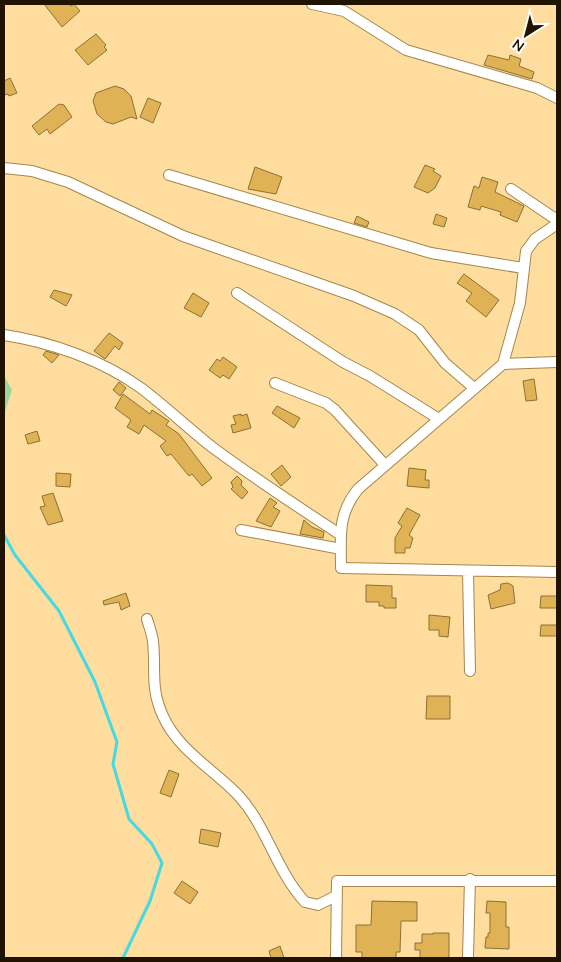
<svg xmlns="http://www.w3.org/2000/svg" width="561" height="962" font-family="Mulish,sans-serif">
<rect width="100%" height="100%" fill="#fedd9e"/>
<path fill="#9cd797" d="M4,376L12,390L4,414Z"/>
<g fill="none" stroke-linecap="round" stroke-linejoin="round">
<path stroke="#45d9e4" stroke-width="3" d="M4,535L15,555L59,611L95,682L117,742L113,764L129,819L152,844L162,863L150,901L123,958"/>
</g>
<path fill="#e0b256" stroke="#8e7033" d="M44,4H69L71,6L74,4L80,11L62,27Z
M96,34L106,45L104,47L107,50L88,65L75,50Z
M488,55L509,60L510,55L521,59L519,66L534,72L532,79L484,65Z
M10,78L17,93L9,96L8,94L4,95V81Z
M115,86L124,89L131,96L137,119L131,117L113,124L106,122L97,114L93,101L96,93Z
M148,98L161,103L153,123L140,117Z
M59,104L64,105L72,117L50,134L47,129L39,135L32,126Z
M425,165L435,169L433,171L441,176L435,188L428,193L414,187Z
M255,167L282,177L276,194L248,189Z
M482,177L498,182L495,192L524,206L517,222L500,215L501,212L481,206L480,210L468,207L474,186L479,188Z
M436,214L447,218L444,227L433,224Z
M357,216L369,222L367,227L354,223Z
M464,274L499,300L486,317L466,301L472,293L457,283Z
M54,290L72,295L66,306L50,297Z
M193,293L209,303L201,317L184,308Z
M109,333L123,343L119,350L115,346L105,359L94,351Z
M46,351L56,354L59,355L52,363L43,355Z
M223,357L237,367L229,379L223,375L220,378L209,370L217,359L220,361Z
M534,379L537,400L526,401L523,381Z
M119,382L126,388L120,396L113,390Z
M123,394L150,414L152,410L169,421L166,425L179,434L212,478L202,486L192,474L189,476L171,454L167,456L160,446L166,441L144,425L139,434L127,427L131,420L115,408Z
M277,406L300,418L294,428L272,413Z
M241,414V416L247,414L251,428L233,433L231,425L236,424L233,416Z
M37,431L40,441L28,444L25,435Z
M282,465L291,477L281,486L271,474Z
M409,468L426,470L425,480H429V488L407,486Z
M56,473L71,474L70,487L56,486Z
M237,476L242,481L241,485L248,492L242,499L231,489L233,487L231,482Z
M53,493L63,521L48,525L40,507L45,506L42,496Z
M270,498L277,503L273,507L280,511L271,527L256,521Z
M407,508L420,515L409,535L413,538L410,548H405V553H395V538L402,526L398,523Z
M304,520L312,527L324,532L323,538L300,534Z
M508,583L513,586L515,603L491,609L488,595L500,590L501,584Z
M366,585L392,586V598H396V608H384V606H379V602H366Z
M126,593L130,606L121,610L119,602L104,605L103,601Z
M541,596H557V608H540Z
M429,615L450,617L448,637L439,636V630H429Z
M541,625H557V636H540Z
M427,696H450V719H426Z
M169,770L179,774L171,797L160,793Z
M201,829L221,833L218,847L199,843Z
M182,881L198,892L190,904L174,893Z
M372,901L417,902V921H401L400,952H396V958H362V952H356V925H371Z
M487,901L506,902V927H509V949L485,948L486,937H488V933H490V913H486Z
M433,933H449V958H420V950H415V943H422V934H433Z
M280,946L284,958H271L269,951Z"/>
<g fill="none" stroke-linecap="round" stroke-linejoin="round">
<defs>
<path id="minor" d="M312,4L344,11L406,50L537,88L557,98
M4,168L32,171L68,182L183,236L354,296L395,314L419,330L445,363L474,388
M169,175L431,253L523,268
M511,189L557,220
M557,224L535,239L526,251L520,303L503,364L358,489C337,515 341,537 341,568L557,572
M237,293L343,362L370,376L439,419
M4,335C51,342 102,360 141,388C166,407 188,428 212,447C254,478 298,507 341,535
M503,364L557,362
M275,383L326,403L335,410L385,465
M241,530L341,549
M468,571L470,671
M147,619C149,626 152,634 153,641C156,670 150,688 163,716C178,750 213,769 238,795C267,826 276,871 305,902L318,905L336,896
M336,958L337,881H557
M468,958L470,879"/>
</defs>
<use href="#minor" stroke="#a5864a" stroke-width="12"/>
<use href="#minor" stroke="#fff" stroke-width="10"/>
</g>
<rect width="561" height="962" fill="none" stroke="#201400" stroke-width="10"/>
<g transform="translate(526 35) rotate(216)" stroke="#ffffff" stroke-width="4" paint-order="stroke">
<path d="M0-4L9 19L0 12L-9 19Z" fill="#201400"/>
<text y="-8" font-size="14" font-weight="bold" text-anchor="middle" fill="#201400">N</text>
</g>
</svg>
